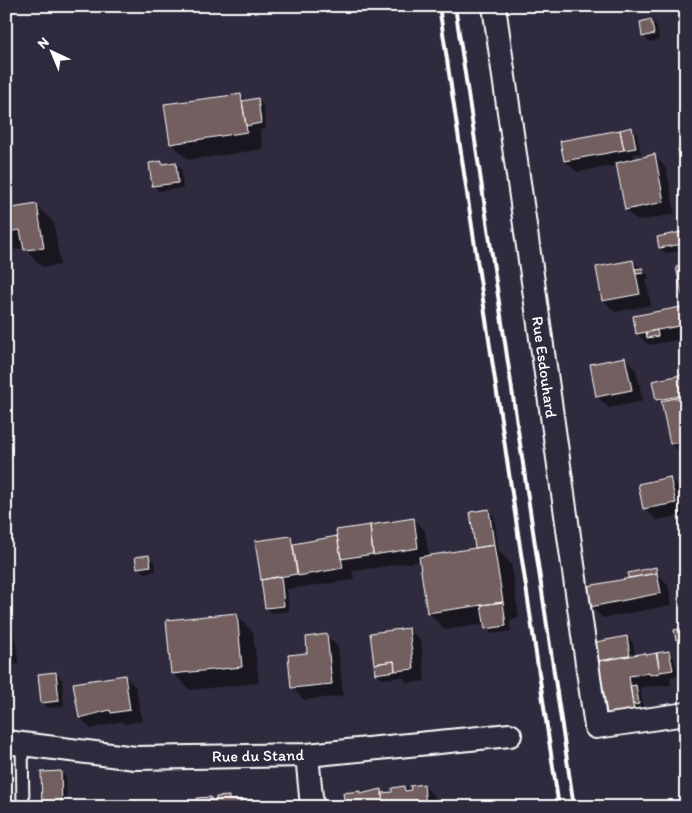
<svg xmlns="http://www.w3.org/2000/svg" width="692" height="813" font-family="Itim,sans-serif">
<rect width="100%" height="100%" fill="#2f2a3d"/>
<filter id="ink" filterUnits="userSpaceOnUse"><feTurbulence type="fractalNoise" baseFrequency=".02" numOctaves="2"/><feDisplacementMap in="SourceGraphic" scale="10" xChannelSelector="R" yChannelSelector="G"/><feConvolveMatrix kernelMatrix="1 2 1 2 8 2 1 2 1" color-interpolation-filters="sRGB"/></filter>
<g filter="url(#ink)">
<path fill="#0007" d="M651,20L657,26L659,40L649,42L643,36Z
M241,95L247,101L257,100L263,105L266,129L260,130L263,149L188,160L171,143Z
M631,128L637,134L641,153L633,154L635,160L655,156L666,168L675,214L638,221L626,210L618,165L577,172L565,161Z
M162,162L164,165L176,163L181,169L183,188L159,191L153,185Z
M6,163L10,187H6Z
M37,206L54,223L60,265L42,267L25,248L6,251V210Z
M686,232V250L666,253L660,248L658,238Z
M633,261L648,275L649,279H646L651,305L615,312L603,300Z
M681,308L686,313V338L649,345L637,334Z
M625,358L636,370L643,401L609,408L597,396Z
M686,376V455H683L671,444L664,407L657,400Z
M670,479L682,490L686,515L656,520L644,508Z
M489,511L494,516L499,551L511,564L519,618L510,620L511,631L492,634L486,628L485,624L445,630L428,612L421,561L352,571L354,580L287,589L289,611L272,613L266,608L291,538L298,545L414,519L425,531L429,556L477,549L472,513Z
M149,557L155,562L156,571L144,573L138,567Z
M655,569L668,586L672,605L603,618L592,607L631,579L630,578Z
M6,609L11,614L19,664L6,667Z
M236,615L253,632L259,683L190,690L173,673Z
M409,629L421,641L425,681L408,683L402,677L382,679L377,673Z
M683,630L686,633V645H683L677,640Z
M327,636L338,647L343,696L304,700L292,688L290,656L308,654Z
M627,637L633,643L635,657L669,652L674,658L678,675L670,677L671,685L640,687L644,710L621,733Z
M56,673L62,679L64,706L48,708L42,702Z
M125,676L136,688L142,721L124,724L121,721L91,729L80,717Z
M61,772L66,778L67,807H43Z
M424,786L435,797L436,807H346L359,792L362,795L381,790L385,794L394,793L393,789Z
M228,797L233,801L263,803L277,801L283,807H157L197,802L198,799L218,800Z"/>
<path fill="#735e60" stroke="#fff" d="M651,19L654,34L642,37L640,22Z
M241,94L247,132L170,144L164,104Z
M258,98L261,123L246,126L242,101Z
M632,127L636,148L624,150L620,130Z
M620,130L624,150L564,161L560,141Z
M686,148V167L682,168L678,149Z
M655,154L664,202L625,210L616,163Z
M162,161V164L176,162L178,183L152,186L149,163Z
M37,204L44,248L24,250L20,230L6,232V209Z
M686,231V247H684L681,232Z
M681,232L683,244L659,248L657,237Z
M633,260L640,294L602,301L596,267Z
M686,265V294L682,295L676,267Z
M643,268L644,273L636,274L635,269Z
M681,307L684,325L636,334L633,316Z
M657,330L658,336L647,338L646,332Z
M625,357L632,390L596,397L590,364Z
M686,374V395L656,400L652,381Z
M686,396V441L670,444L661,401Z
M670,477L676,503L643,509L638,484Z
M489,509L494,545L475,548L470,512Z
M414,518L418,548L373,555L370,525Z
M370,525L373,554L341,559L336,530Z
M291,536L297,574L261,580L255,541Z
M337,536L343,568L298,576L293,544Z
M494,545L503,602L427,613L419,557Z
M149,555L151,566L137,568L135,557Z
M656,567L657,573L628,578V573Z
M657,573L661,593L590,607L588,586Z
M281,576L284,606L265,608L261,580Z
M503,602L506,626L485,629L481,605Z
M237,613L242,667L171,674L166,620Z
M409,628L414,669L395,671L394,661L374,664L370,633Z
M683,628L685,638L676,640L674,630Z
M327,634L332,684L291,688L288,655L307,653L306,637Z
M627,636L630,656L599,661L596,642Z
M669,651L673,670L660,672L656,653Z
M645,653L646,655L657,653L660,673L650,675L649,673L629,676L635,718L608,722L599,661Z
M394,661L395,671L375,674L374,664Z
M56,672L59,701L41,703L38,674Z
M125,675L130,710L111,713L110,710L79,718L73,683Z
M636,685L639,704L633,705L630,686Z
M61,771L62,807H42L41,772Z
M424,784L426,807H383L382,793L392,792V788L404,786L405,791L411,790L410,786Z
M382,789L383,807H345L343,793L360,791V794Z
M229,796V800H240V807H196L197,798L211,797V801H216V797Z
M240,800H252L251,803H262V800H277L278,807H240Z
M139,801L140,807H118L117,803Z
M184,801H196V807H156V802H178V806H184Z"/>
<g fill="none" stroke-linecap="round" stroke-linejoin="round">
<defs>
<path id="service" d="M22,744L23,807"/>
<path id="minor" d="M494,6L596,727L686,714
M6,742L135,758L307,755L510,735
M307,755L312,807"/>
</defs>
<use href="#service" stroke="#fff" stroke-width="15"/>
<use href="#minor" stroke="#fff" stroke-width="26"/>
<use href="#service" stroke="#2f2a3d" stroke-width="11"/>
<use href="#minor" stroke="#2f2a3d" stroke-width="22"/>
<path stroke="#fff" stroke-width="4" d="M439,6L559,807
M455,6L574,807"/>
</g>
</g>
<g text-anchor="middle" stroke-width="4" stroke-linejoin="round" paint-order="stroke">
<g font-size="16" fill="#fff" stroke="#2f2a3d">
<text transform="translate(545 367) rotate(82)" y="6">Rue Esdouhard</text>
<text transform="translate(258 755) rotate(-1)" y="6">Rue du Stand</text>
</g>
</g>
<rect width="692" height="813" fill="none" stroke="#2f2a3d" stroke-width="25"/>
<rect x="12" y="12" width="667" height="788" fill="none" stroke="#fff" stroke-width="2" filter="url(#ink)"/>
<g transform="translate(52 52) rotate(316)" stroke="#2f2a3d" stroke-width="4" paint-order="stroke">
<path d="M0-4L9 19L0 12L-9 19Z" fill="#ffffff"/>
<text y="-8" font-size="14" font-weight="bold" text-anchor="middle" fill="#ffffff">N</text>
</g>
</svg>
